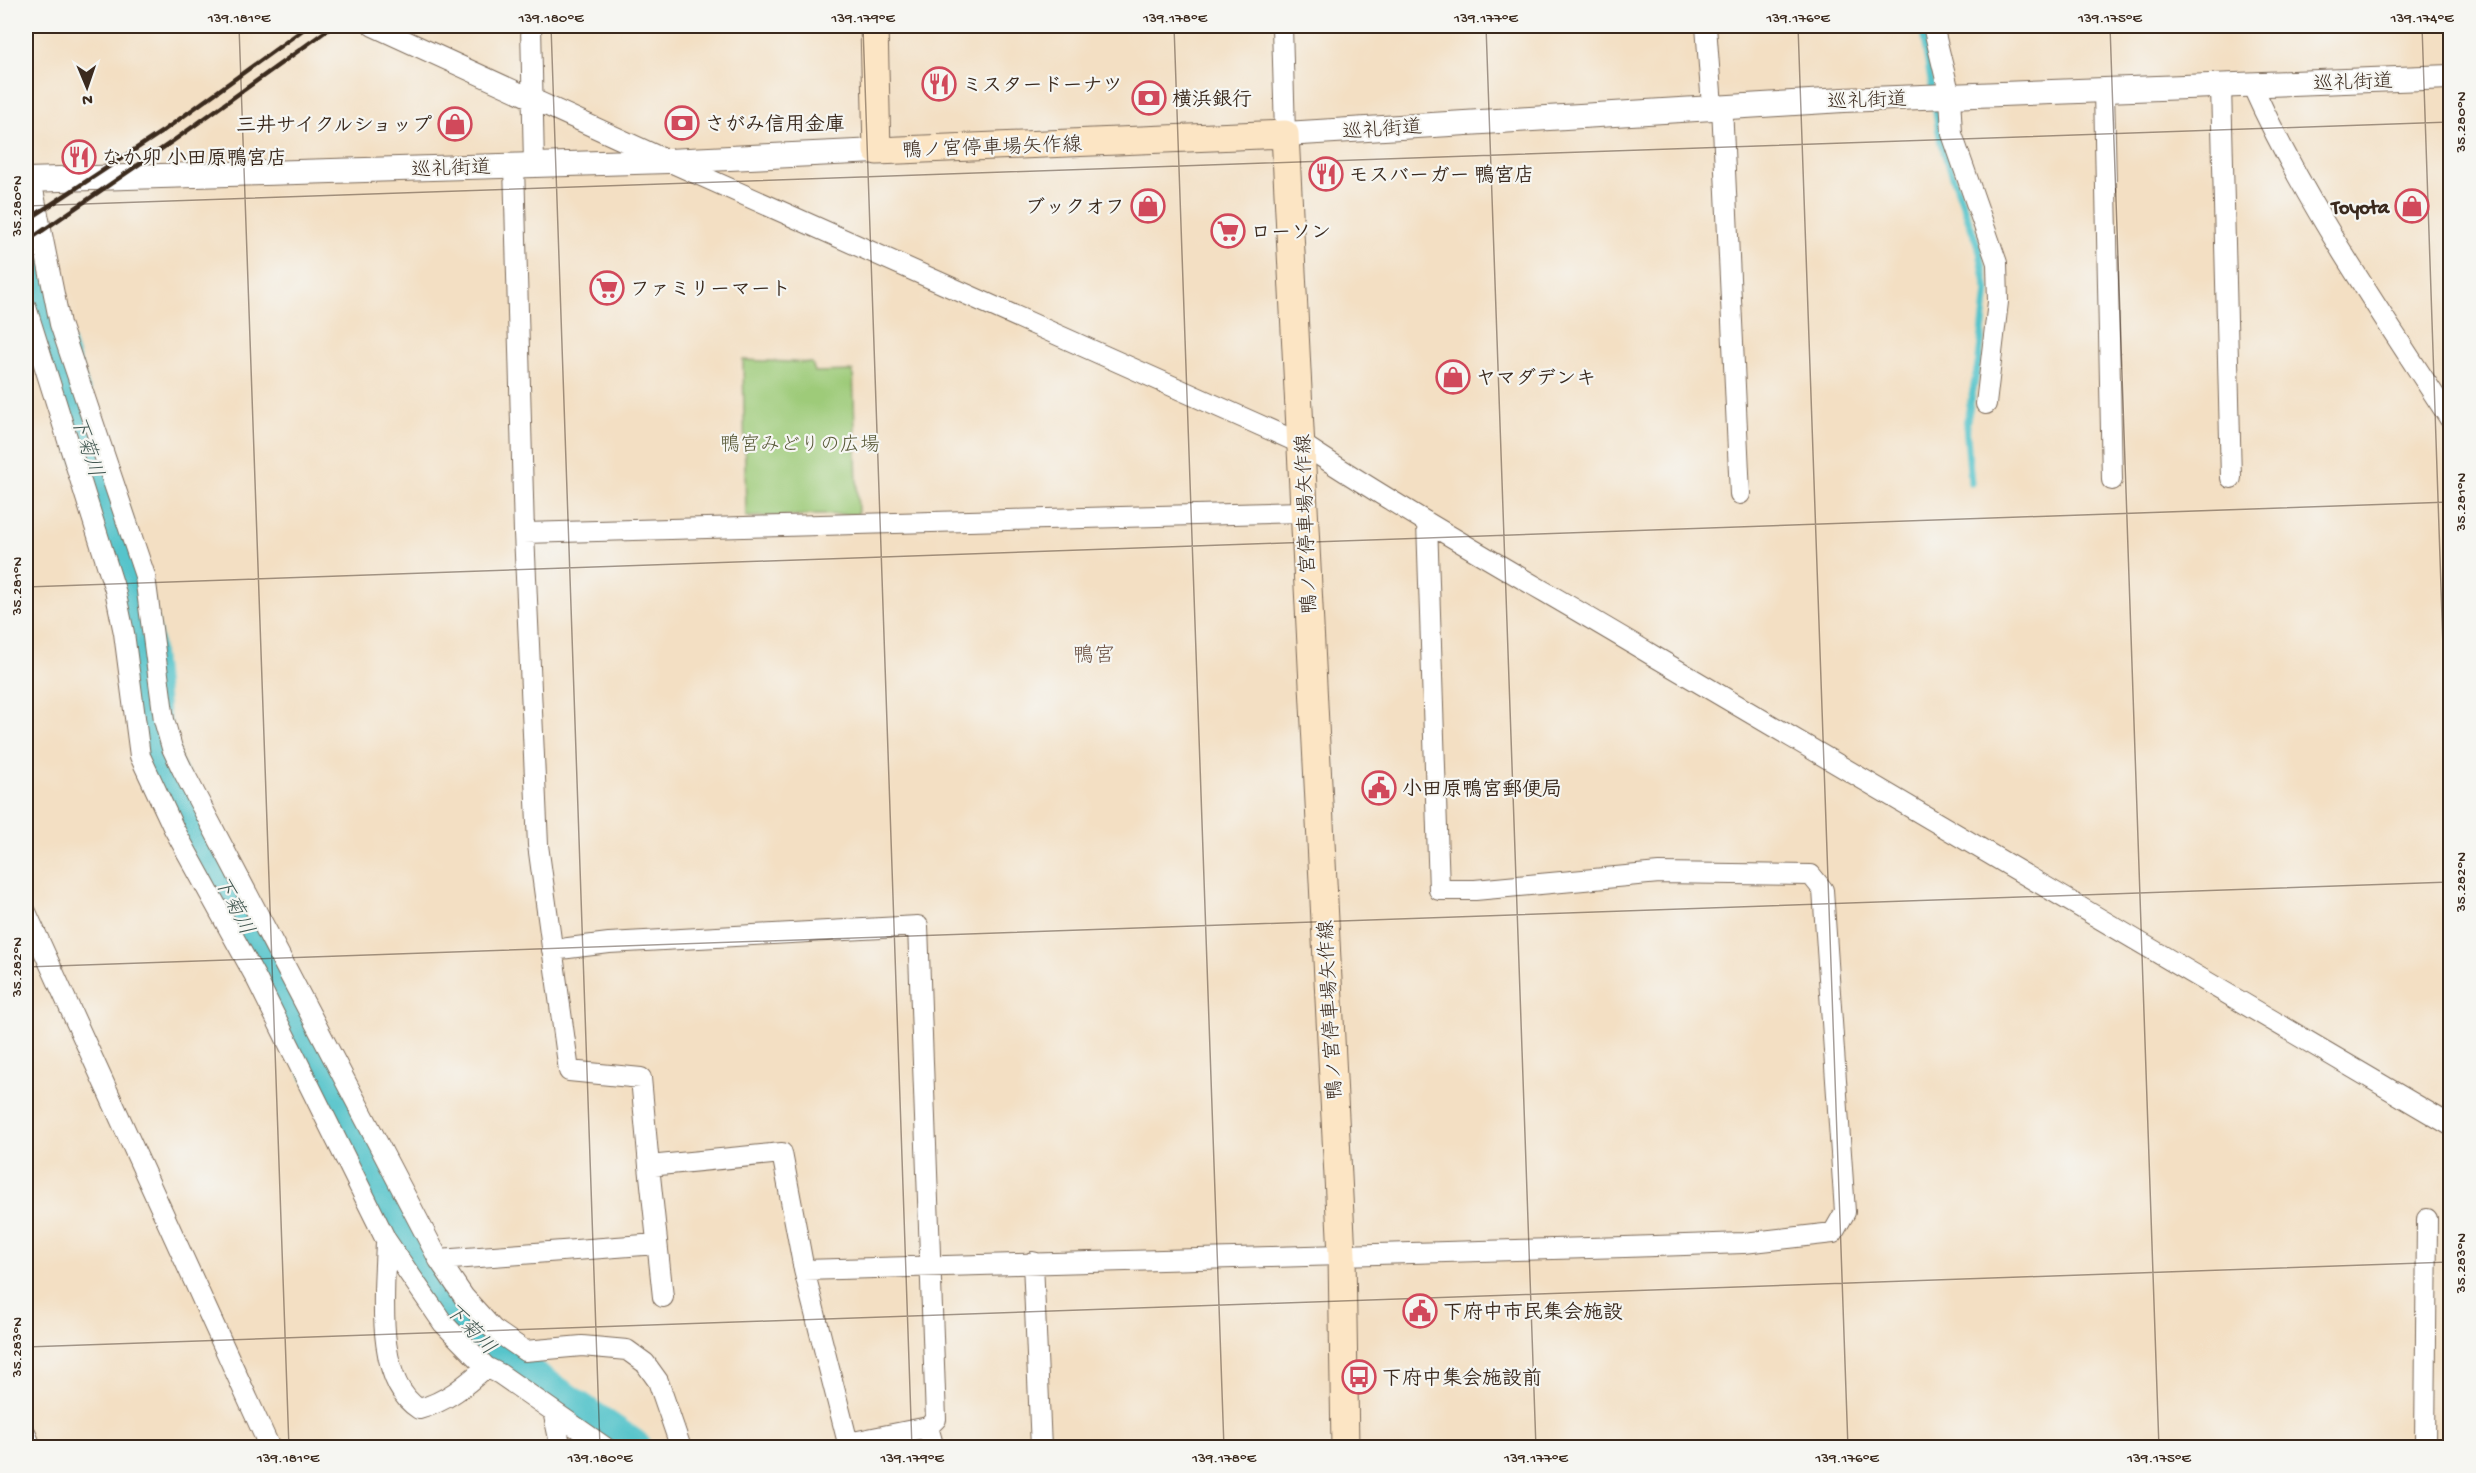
<svg xmlns="http://www.w3.org/2000/svg" width="2476" height="1473" font-family="'Gochi Hand','Klee One',sans-serif">
<rect width="100%" height="100%" fill="#f6f6f2"/>
<filter id="ink" filterUnits="userSpaceOnUse"><feTurbulence type="fractalNoise" baseFrequency=".0167" numOctaves="2"/><feDisplacementMap in="SourceGraphic" scale="12" xChannelSelector="R" yChannelSelector="G"/><feConvolveMatrix kernelMatrix="1 2 1 2 8 2 1 2 1" color-interpolation-filters="sRGB"/></filter>
<filter id="wash" filterUnits="userSpaceOnUse"><feTurbulence type="fractalNoise" baseFrequency=".008" numOctaves="4" result="noise"/><feDisplacementMap in="SourceGraphic" scale="24" xChannelSelector="R" yChannelSelector="G"/><feGaussianBlur stdDeviation="1.35" result="paint"/><feColorMatrix in="noise" values="0 0 0 0 0 0 0 0 0 0 0 0 0 0 0 0 0 1.4 0 .05"/><feComposite in="paint" operator="in"/></filter>
<g filter="url(#wash)">
<rect width="100%" height="100%" fill="#f3dfc3"/>
<path fill="#9ecb79" stroke="#6c7a4c" stroke-width="1.5" d="M743,360L812,363L815,372L853,371L858,514L746,517Z"/>
<g fill="none" stroke-linecap="round" stroke-linejoin="round">
<path stroke="#57c4cb" stroke-width="7" d="M1922,26L1941,143L1980,252L1987,290L1979,360L1966,425L1971,483"/>
<path stroke="#57c4cb" stroke-width="40" d="M26,256L125,560L143,642L150,719L164,769L427,1277L451,1311L497,1356L631,1448"/>
</g>
</g>
<g filter="url(#ink)">
<g fill="none" stroke-linecap="round" stroke-linejoin="round">
<defs>
<path id="minor" d="M373,26L668,161L1302,444C1416,519 1535,585 1652,655C1917,814 2184,969 2450,1125
M531,26L534,165
M1282,26L1285,134
M1706,26L1712,106
M1933,26L1950,96L1952,134L1997,263L1998,302L1986,404
M2252,85C2305,204 2380,311 2450,419
M2221,86L2231,478
M2104,90L2112,480
M1722,106L1740,494
M514,165L524,533L538,845L569,1071L641,1078L649,1166L782,1153L804,1270L848,1443L928,1427L934,1448
M31,180L60,324L145,576L164,720L172,748L182,769L439,1260L464,1297L493,1329L525,1351L582,1346L627,1350L645,1363L658,1381L681,1448
M26,307L115,590L124,633L140,756L174,829L256,978L386,1240L443,1323L486,1367L500,1374L606,1448
M524,533L1303,512
M26,912L270,1448
M552,950L609,943L918,926L936,1419L928,1427
M649,1166L663,1297
M386,1240C385,1287 373,1380 419,1409C446,1402 465,1386 486,1367
M439,1260L657,1244
M1033,1262L1041,1448
M804,1270L1625,1247L1744,1243L1833,1233L1845,1212L1823,890L1811,875L1659,873L1475,890H1439L1427,522
M553,1411L561,1448
M26,1434L31,1448
M2425,1448L2427,1219"/>
<path id="tertiary" d="M1285,134L1843,100L2450,77
M26,180L668,161L877,151"/>
<path id="secondary" d="M874,26L877,151L1285,134L1342,1255L1345,1448"/>
</defs>
<use href="#minor" stroke="#7b6958" stroke-width="22"/>
<use href="#tertiary" stroke="#7b6958" stroke-width="26"/>
<use href="#secondary" stroke="#7b6958" stroke-width="29"/>
<use href="#minor" stroke="#fff" stroke-width="20"/>
<use href="#tertiary" stroke="#fff" stroke-width="24"/>
<use href="#secondary" stroke="#fce5c4" stroke-width="27"/>
<path stroke="#3b2a1e" stroke-width="4.5" d="M26,221L163,131L308,26
M26,242L173,141L333,26"/>
</g>
</g>
<path fill="none" stroke="#3b2a1e" stroke-width="1.5" stroke-opacity="0.45" d="M239,26L289,1448M551,26L600,1448M863,26L912,1448M1174,26L1224,1448M1486,26L1536,1448M1798,26L1848,1448M2110,26L2159,1448M2422,26L2450,853M26,206L2450,122M26,587L2450,502M26,967L2450,882M26,1347L2450,1262"/>
<defs>
<symbol id="restaurant-ring" viewBox="-11 -11 22 22"><circle r="9.5" fill="#f6f6f2" stroke="#d1495b" stroke-width="1.5"/><path d="M-5-6h1v4h1v-4h1v4h1v-4h1v5L-1.5 .5V6h-2V.5L-5-1ZM5-6V6H3V1.5H1.5Q1.5-4 5-6Z" fill="#d1495b"/></symbol>
<symbol id="bank-ring" viewBox="-11 -11 22 22"><circle r="9.5" fill="#f6f6f2" stroke="#d1495b" stroke-width="1.5"/><path d="M-6-4H6V4H-6ZM0-2.3a2.3 2.3 0 1 0 0 4.6a2.3 2.3 0 1 0 0-4.6Z" fill="#d1495b"/></symbol>
<symbol id="shop-ring" viewBox="-11 -11 22 22"><circle r="9.5" fill="#f6f6f2" stroke="#d1495b" stroke-width="1.5"/><path d="M-5-2.5h2.3a2.7 3.5 0 0 1 5.4 0H5L5.5 6h-11ZM-1.5-2.5h3a1.5 2.3 0 0 0-3 0Z" fill="#d1495b"/></symbol>
<symbol id="supermarket-ring" viewBox="-11 -11 22 22"><circle r="9.5" fill="#f6f6f2" stroke="#d1495b" stroke-width="1.5"/><path d="M-6-5.5h2.5l.6 2H6L4.5 2H-2.5L-4.4-4H-6ZM-1.5 3.2a1.3 1.3 0 1 0 .1 0ZM3 3.2a1.3 1.3 0 1 0 .1 0Z" fill="#d1495b"/></symbol>
<symbol id="civic-ring" viewBox="-11 -11 22 22"><circle r="9.5" fill="#f6f6f2" stroke="#d1495b" stroke-width="1.5"/><path d="M-.6-6.5H3V-4.5H.6V-3L4-1V1h2V6H-6V1h2V-1L-.6-3ZM-1.2 2.5V6h2.4V2.5Z" fill="#d1495b"/></symbol>
<symbol id="bus-ring" viewBox="-11 -11 22 22"><circle r="9.5" fill="#f6f6f2" stroke="#d1495b" stroke-width="1.5"/><path d="M-5-6H5V4H4V6H2V4H-2V6H-4V4H-5ZM-3.5-4V0h7V-4ZM-3.5 1.2v1.5H-2V1.2ZM2 1.2v1.5H3.5V1.2Z" fill="#d1495b"/></symbol>
</defs>
<g fill-rule="evenodd">
<use href="#restaurant-ring" x="920" y="65" width="38" height="38"/>
<use href="#bank-ring" x="1130" y="79" width="38" height="38"/>
<use href="#bank-ring" x="663" y="104" width="38" height="38"/>
<use href="#shop-ring" x="436" y="105" width="38" height="38"/>
<use href="#restaurant-ring" x="60" y="138" width="38" height="38"/>
<use href="#restaurant-ring" x="1307" y="155" width="38" height="38"/>
<use href="#shop-ring" x="1129" y="187" width="38" height="38"/>
<use href="#shop-ring" x="2393" y="187" width="38" height="38"/>
<use href="#supermarket-ring" x="1209" y="212" width="38" height="38"/>
<use href="#supermarket-ring" x="588" y="269" width="38" height="38"/>
<use href="#shop-ring" x="1434" y="358" width="38" height="38"/>
<use href="#civic-ring" x="1360" y="769" width="38" height="38"/>
<use href="#civic-ring" x="1401" y="1292" width="38" height="38"/>
<use href="#bus-ring" x="1340" y="1358" width="38" height="38"/>
</g>
<g text-anchor="middle" stroke-width="4.5" stroke-linejoin="round" paint-order="stroke">
<g font-size="20" fill="#3b2a1e" stroke="#f6f6f2">
<text transform="translate(2353 81) rotate(-2)" y="7">巡礼街道</text>
<text transform="translate(1867 99) rotate(-2)" y="7">巡礼街道</text>
<text transform="translate(1382 128) rotate(-4)" y="7">巡礼街道</text>
<text transform="translate(992 146) rotate(-2)" y="7">鴨ノ宮停車場矢作線</text>
<text transform="translate(451 167) rotate(-2)" y="7">巡礼街道</text>
<text transform="translate(1305 524) rotate(-92)" y="7">鴨ノ宮停車場矢作線</text>
<text transform="translate(1329 1010) rotate(-93)" y="7">鴨ノ宮停車場矢作線</text>
</g>
<g font-size="20" font-weight="bold" fill="#3b2a1e" stroke="#f6f6f2" text-anchor="start">
<text x="962" y="91">ミスタードーナツ</text>
<text x="1172" y="105">横浜銀行</text>
<text x="705" y="130">さがみ信用金庫</text>
<text x="432" y="131" text-anchor="end">三井サイクルショップ</text>
<text x="102" y="164">なか卯 小田原鴨宮店</text>
<text x="1349" y="181">モスバーガー 鴨宮店</text>
<text x="1125" y="213" text-anchor="end">ブックオフ</text>
<text x="2389" y="213" text-anchor="end">Toyota</text>
<text x="1251" y="238">ローソン</text>
<text x="630" y="295">ファミリーマート</text>
<text x="1476" y="384">ヤマダデンキ</text>
<text x="1402" y="795">小田原鴨宮郵便局</text>
<text x="1443" y="1318">下府中市民集会施設</text>
<text x="1382" y="1384">下府中集会施設前</text>
</g>
<g font-size="20" fill="#595a39" stroke="#f6f6f2">
<text x="800" y="450">鴨宮みどりの広場</text>
</g>
<g font-size="21" font-style="italic" fill="#435852" stroke="#f6f6f2">
<text transform="translate(88 446) rotate(72)" y="7">下菊川</text>
<text transform="translate(235 905) rotate(63)" y="7">下菊川</text>
<text transform="translate(471 1328) rotate(46)" y="7">下菊川</text>
</g>
<g font-size="21" fill="#6e5345" stroke="#f6f6f2">
<text x="1094" y="661">鴨宮</text>
</g>
</g>
<rect width="2476" height="1473" fill="none" stroke="#f6f6f2" stroke-width="66"/>
<g transform="translate(87 87) rotate(178)" stroke="#f6f6f2" stroke-width="4.5" paint-order="stroke">
<path d="M0-4.5L10 22L0 15L-10 22Z" fill="#3b2a1e"/>
<text y="-9" font-size="16" font-weight="bold" text-anchor="middle" fill="#3b2a1e">N</text>
</g>
<rect x="33" y="33" width="2410" height="1407" fill="none" stroke="#3b2a1e" stroke-width="2"/>
<g font-size="15" text-anchor="middle" fill="#3b2a1e">
<text x="239" y="22">139.181°E</text>
<text x="551" y="22">139.180°E</text>
<text x="863" y="22">139.179°E</text>
<text x="1175" y="22">139.178°E</text>
<text x="1486" y="22">139.177°E</text>
<text x="1798" y="22">139.176°E</text>
<text x="2110" y="22">139.175°E</text>
<text x="2422" y="22">139.174°E</text>
<text transform="translate(2460 122) rotate(-90)" y="5">35.280°N</text>
<text transform="translate(16 206) rotate(-90)" y="5">35.280°N</text>
<text transform="translate(2460 502) rotate(-90)" y="5">35.281°N</text>
<text transform="translate(16 586) rotate(-90)" y="5">35.281°N</text>
<text transform="translate(2460 882) rotate(-90)" y="5">35.282°N</text>
<text transform="translate(16 967) rotate(-90)" y="5">35.282°N</text>
<text transform="translate(2460 1263) rotate(-90)" y="5">35.283°N</text>
<text transform="translate(16 1347) rotate(-90)" y="5">35.283°N</text>
<text x="288" y="1462">139.181°E</text>
<text x="600" y="1462">139.180°E</text>
<text x="912" y="1462">139.179°E</text>
<text x="1224" y="1462">139.178°E</text>
<text x="1536" y="1462">139.177°E</text>
<text x="1847" y="1462">139.176°E</text>
<text x="2159" y="1462">139.175°E</text>
</g>
</svg>
